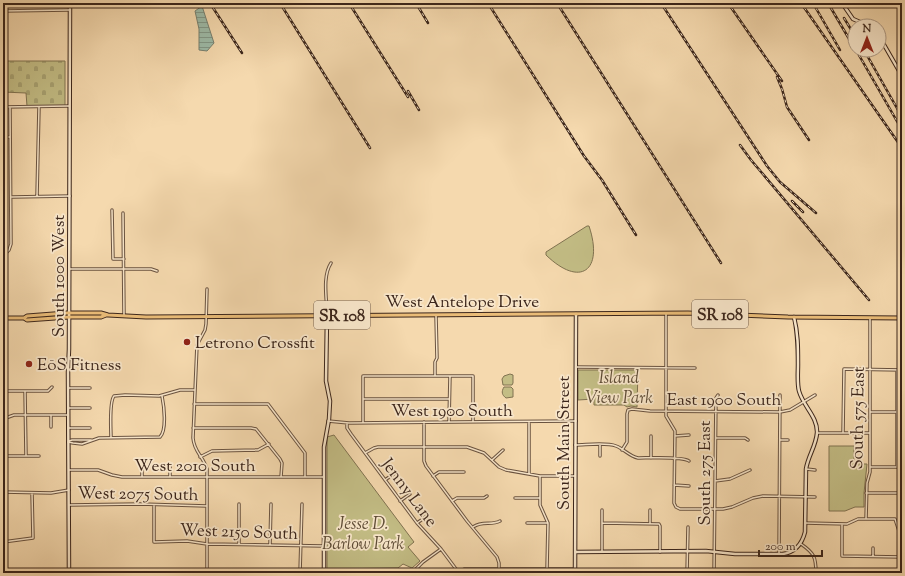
<svg xmlns="http://www.w3.org/2000/svg" width="905" height="576" font-family="'Sorts Mill Goudy',serif">
<defs>
<pattern id="cemetery-stones" width="16" height="16" patternUnits="userSpaceOnUse"><rect width="16" height="16" fill="#c3bd85"/><path d="M2 7V4a2 2 0 0 1 4 0v3zM10 15v-3a2 2 0 0 1 4 0v3z" fill="#a8a272"/></pattern>
<pattern id="water-rules" width="6" height="5" patternUnits="userSpaceOnUse"><rect width="6" height="5" fill="#9dbaa7"/><path d="M0 2.5h6" fill="none" stroke="#819787"/></pattern>
</defs>
<rect width="100%" height="100%" fill="#f5d9ae"/>
<filter id="stains"><feTurbulence type="fractalNoise" baseFrequency=".005" numOctaves="4"/><feColorMatrix values="0 0 0 0 .2 0 0 0 0 .09 0 0 0 0 .02 0 0 0 .5 -.17"/></filter>
<radialGradient id="worn" r=".72"><stop offset=".6" stop-color="#630" stop-opacity="0"/><stop offset="1" stop-color="#630" stop-opacity=".3"/></radialGradient>
<path fill="url(#cemetery-stones)" stroke="#807250" d="M3,61H65V106H27L26,93L3,92Z"/>
<path fill="#c3bd85" stroke="#807250" d="M587,226H589C604,271 580,288 546,255V252Z
M578,370H638L637,407L631,406L627,407L624,405H594V399L578,400Z
M510,374L513,375V383L512,385H503L502,379L504,376Z
M504,387H511L513,389V397L506,398C502,395 501,392 504,387Z
M334,435L414,542L408,547L420,561L412,568L403,564L398,568L327,569V437Z
M829,446H854V464H867L864,493V507H855L845,511H829Z"/>
<path fill="url(#water-rules)" stroke="#767f6f" d="M202,6L214,43L207,51L199,50V29L195,11Z"/>
<g fill="none" stroke-linecap="round" stroke-linejoin="round">
<defs>
<path id="street" d="M3,11L69,10
M3,107L69,106
M3,137H10
M37,196L39,107
M12,197L70,196
M112,210L113,259H124
M123,213L124,315
M3,256L9,250L11,244L10,107
M69,269H151L157,271
M207,289L206,324L205,330L197,345L193,438C194,452 203,456 207,469V573
M666,314V416L675,431L674,503L676,507L680,509H723L732,507L753,498L763,496L815,497
M327,315C327,299 322,277 331,263
M576,367L695,368
M435,376V362L437,358L436,316
M68,388H90
M3,391H48L52,387
M25,391L26,456
M363,399H449
M194,404H268L305,453V477
M68,408H90
M870,412H902
M3,419L14,415H68
M328,421L349,423L576,421
M363,422V376H473V422
M424,422V461L426,466L467,521L497,557L499,563V569
M449,422L450,376
M529,422V474
M347,423V428L351,434L417,523L441,549L459,573
M51,427V416
M68,428H90
M193,428H251L256,429L280,459L282,463L281,477
M817,433H870
M843,433L844,369L902,370
M675,436L689,435
M111,438C111,428 109,402 114,396L125,395L159,396L180,390H194
M716,438H745L748,440
M780,440H788
M69,441L72,440H91
M68,442L73,443L82,444L99,438L160,437C167,430 164,406 162,396
M575,445C586,445 606,442 616,446C624,449 629,456 638,458C648,458 683,456 689,461
M600,445V456
M622,450L627,442V414L628,410L632,409L650,411L780,412L790,410L815,395
M365,453L374,448L378,447H467L484,453L499,467L506,470L540,476H575
M3,456H39
M200,457L212,451L258,450L269,444
M651,458V436
M492,460L503,450
M870,467H902
M897,467V370
M806,469L815,470
M69,470H98L112,475L122,477H323
M142,476V465
M170,476V465
M433,476L439,472H464
M540,476V505L548,523L547,569
M385,480L395,473
M715,481L730,479L750,470
M674,485L689,486
M3,492L51,493L69,490
M866,493H902
M515,498H540
M400,501L410,494
M452,501L457,498H484L487,496
M69,505L140,504L207,506
M154,506V542L187,541L207,544L323,546
M602,510V552
M6,518V542
M866,519L867,483L870,472V318
M417,523L427,516
M527,523H548
M602,523L659,524L660,526V552
M650,523V510
M805,523L847,524L858,519H895L902,540
M842,524V556L902,557
M473,527C483,520 491,526 500,521
M3,542L33,538L32,493
M239,544V504
M270,544L271,504
M801,544C814,553 816,557 816,573
M873,548V556
M779,554L780,395
M25,573L28,570
M300,573L302,504
M412,573L423,562L441,549
M459,573L464,569H574
M520,573V569
M687,573L688,527
M714,573L716,398L718,395"/>
<path id="secondary" d="M842,3L853,19L869,26
M879,36L902,76
M575,552L706,551L735,554H783C796,552 802,544 805,532L806,469C808,456 816,446 817,433C818,417 803,406 799,391C797,383 798,373 798,364C798,348 798,333 794,317
M69,573L68,372L69,349L70,3
M324,573V447L329,419L330,401L326,381L327,315
M575,573L576,314"/>
<path id="primary" d="M3,318H24L27,320L69,317H101L106,315
M24,318L27,316L66,313H101L108,315L146,317L688,313L788,317L902,318"/>
</defs>
<use href="#street" stroke="#6a5340" stroke-width="3.5"/>
<use href="#secondary" stroke="#3c261b" stroke-width="4.5"/>
<use href="#primary" stroke="#3c261b" stroke-width="5"/>
<use href="#street" stroke="#f8e6ca" stroke-width="1.5"/>
<use href="#secondary" stroke="#f8e6ca" stroke-width="2.5"/>
<use href="#primary" stroke="#eabc77" stroke-width="3"/>
<defs>
<path id="rail" d="M210,3L242,53
M280,3L370,148
M349,3L408,97
M416,3L428,23
M488,3L584,156L602,180L636,235
M557,3L721,263
M661,3L767,166L780,182L816,213
M728,3L782,81
M801,3L902,148
M813,3L840,50
M828,3L855,49
M844,18L855,36
M856,50L902,130
M864,50L902,117
M777,77L782,89L787,107L809,140
M408,91L419,110
M740,145L751,160L869,300
M792,201L803,212"/>
</defs>
<use href="#rail" stroke="#3c261b" stroke-width="2.5"/>
<use href="#rail" stroke="#f8e6ca" stroke-width="1" stroke-dasharray="3" stroke-linecap="butt"/>
</g>
<g fill="#8f2418" stroke="#f8e6ca" stroke-width="1.5">
<circle cx="187" cy="342" r="4"/>
<circle cx="29" cy="364" r="4"/>
</g>
<g text-anchor="middle" stroke-width="3.5" stroke-linejoin="round" paint-order="stroke">
<g fill="#f8e6ca" stroke="#746050" stroke-width="1">
<rect x="692" y="300" width="56" height="28" rx="3"/>
<rect x="314" y="301" width="56" height="28" rx="3"/>
</g>
<g font-size="16" font-weight="bold" fill="#3c261b">
<text x="720" y="320">SR 108</text>
<text x="342" y="321">SR 108</text>
</g>
<g font-size="17" fill="#3c261b" stroke="#f8e6ca">
<text transform="translate(58 276) rotate(-90)" y="6">South 1000 West</text>
<text x="462" y="307">West Antelope Drive</text>
<text x="724" y="405">East 1900 South</text>
<text x="452" y="416">West 1900 South</text>
<text transform="translate(857 418) rotate(-89)" y="6">South 575 East</text>
<text transform="translate(563 443) rotate(-90)" y="6">South Main Street</text>
<text x="195" y="471">West 2010 South</text>
<text transform="translate(704 473) rotate(-90)" y="6">South 275 East</text>
<text transform="translate(410 492) rotate(53)" y="6">Jenny Lane</text>
<text transform="translate(138 493) rotate(1)" y="6">West 2075 South</text>
<text transform="translate(239 531) rotate(2)" y="6">West 2150 South</text>
</g>
<g font-size="17" fill="#3c261b" stroke="#f8e6ca" text-anchor="start">
<text x="195" y="348">Letrono Crossfit</text>
<text x="37" y="370">EōS Fitness</text>
</g>
<g font-size="17" font-style="italic" fill="#5e4c36" stroke="#f8e6ca">
<text x="619" y="383">Island<tspan x="619" dy="20">View Park</tspan></text>
<text x="363" y="529">Jesse D.<tspan x="363" dy="20">Barlow Park</tspan></text>
</g>
</g>
<rect width="905" height="576" fill="none" stroke="#f5d9ae" stroke-width="16"/>
<rect x="4" y="4" width="897" height="568" fill="none" stroke="#3c261b" stroke-width="2"/>
<rect x="8" y="8" width="889" height="560" fill="none" stroke="#3c261b"/>
<g transform="translate(867 38)"><circle r="19" fill="#f8e6ca" stroke="#ad9984"/>
<path d="M0-3L7 15L0 10L-7 15Z" fill="#8f2418"/>
<text y="-6" font-size="11" font-weight="bold" text-anchor="middle" fill="#3c261b">N</text>
</g>
<path d="M759 550v6h63v-6" fill="none" stroke="#3c261b" stroke-width="2"/>
<text x="765" y="550" font-size="12" fill="#3c261b" stroke="#f8e6ca" stroke-width="3" paint-order="stroke">200 m</text>
<rect width="100%" height="100%" filter="url(#stains)"/>
<rect width="100%" height="100%" fill="url(#worn)"/>
</svg>
